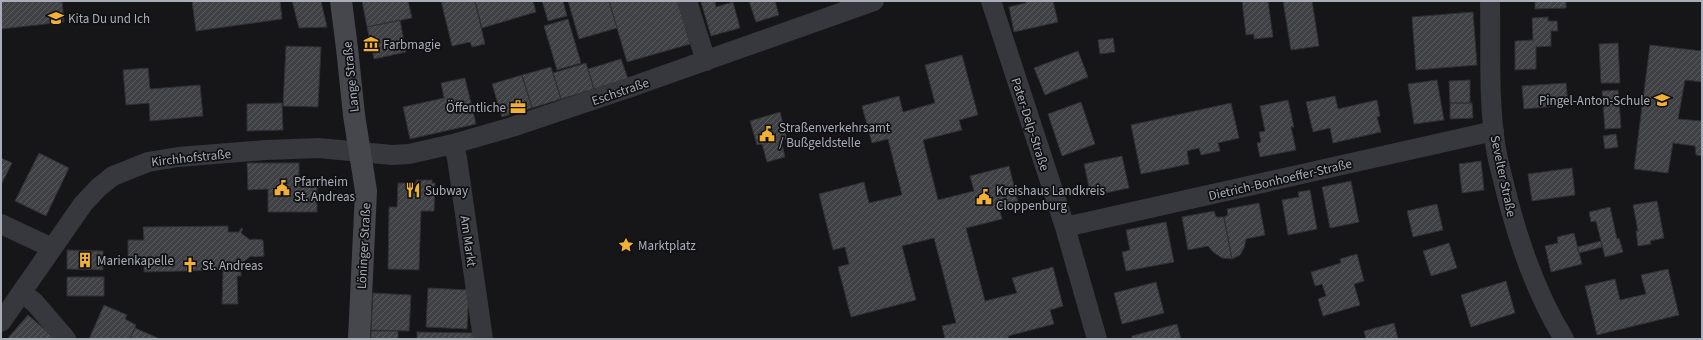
<svg xmlns="http://www.w3.org/2000/svg" width="1703" height="340" font-family="'Source Sans 3',sans-serif">
<defs>
<pattern id="building-hatch" width="6" height="6" patternUnits="userSpaceOnUse"><rect width="6" height="6" fill="#404145"/><path d="M-1 1l2-2M0 6l6-6M5 7l2-2" fill="none" stroke="#595a5e"/></pattern>
</defs>
<rect width="100%" height="100%" fill="#161618"/>
<path fill="url(#building-hatch)" stroke="#303034" d="M1,1H62L64,22L1,29Z
M192,1H280L282,19L196,31Z
M292,1H321L327,27L299,28Z
M362,1H408L412,18L367,27Z
M441,1H475L485,44L472,47L470,42L452,46Z
M475,1H533L536,12L482,28Z
M542,1H563L567,16L548,21Z
M568,1H609L617,28L579,39Z
M609,1H678L690,44L627,62Z
M715,1L716,7L733,2L740,28L711,36L701,2Z
M749,1H775L779,15L756,22Z
M1025,1H1053L1058,22L1014,32L1009,7L1026,3Z
M1242,1H1268L1273,37L1254,39V34L1246,35Z
M1283,1H1312L1319,46L1291,50Z
M1535,1H1566V8L1535,9Z
M1473,12L1477,65L1416,70L1412,17Z
M1548,17V21H1557L1558,31H1551V46L1536,47V69L1515,70V41L1533,40L1532,18Z
M568,19L581,63L557,70L544,26Z
M400,20L406,52L374,59L367,27Z
M1113,38L1115,52L1100,54L1098,40Z
M1618,43L1620,83H1601L1599,44Z
M1650,45L1702,51V82L1685,80L1678,119L1702,121V156L1696,155L1695,146L1673,143L1668,173L1634,169Z
M286,46L321,47L318,107L283,106Z
M1078,51L1088,77L1045,95L1034,68Z
M962,55L978,115L959,120L962,130L923,140L938,200L974,191L970,176L1009,166L1018,202L999,208L1002,219L966,228L985,301L1017,293L1012,278L1053,267L1063,306L1050,310L1054,324L1008,336L1009,339H945L942,326L956,323L934,238L902,246L916,300L851,317L838,267L849,264L845,247L833,250L819,194L864,182L869,203L902,195L888,139L872,143L862,106L899,96L903,112L935,103L925,65Z
M621,59L628,79L594,89L588,69Z
M586,63L594,89L561,99L553,73Z
M551,67L561,99L532,108L522,75Z
M148,68L150,89L200,85L203,116L150,121L149,103L126,105L123,70Z
M522,75L532,108L502,117L492,84Z
M465,78L476,124L410,139L403,107L444,98L441,83Z
M1437,80L1444,120L1414,124L1408,84Z
M1470,80V103H1450L1449,81Z
M1566,83L1568,105L1524,109L1522,86Z
M1618,90L1621,128L1605,129L1602,91Z
M1335,96L1338,109L1377,100L1380,116L1377,117L1381,132L1333,143L1330,128L1313,132L1306,102Z
M1288,100L1294,127H1291L1296,150L1260,157L1257,143L1261,142L1259,132L1265,131L1260,106Z
M1081,102L1095,144L1062,156L1048,114Z
M282,103L283,130L247,131V104Z
M1231,103L1239,138L1218,143L1220,151L1201,155L1199,148L1187,151L1189,164L1141,174L1131,125Z
M1450,103H1472L1473,118L1450,119Z
M780,112L787,139L781,140L785,157L767,162L762,144L757,145L750,121Z
M1616,134L1618,147L1605,149L1603,136Z
M39,153L69,168L46,216L15,201Z
M1122,156L1129,188L1091,196L1084,164Z
M1,158L12,163L1,185Z
M1481,161L1484,190L1462,193L1459,164Z
M247,163H299V187H317V212H268V189L248,190Z
M1572,168L1575,195L1532,201L1528,174Z
M416,180H432V183H435L434,211H421L419,270L388,269L389,207H397L398,183H416Z
M1351,181L1359,222L1330,228L1322,187Z
M1310,190L1317,229L1288,235L1282,200L1299,197L1298,192Z
M1657,201L1664,238L1650,241L1651,244L1638,246L1636,231H1638L1633,205Z
M1259,203L1265,235L1246,239L1244,248L1240,255L1232,259L1224,217L1228,215L1227,209Z
M1437,204L1443,230L1413,237L1407,211Z
M1610,207L1617,239L1619,238L1623,252L1605,257L1596,221L1591,222L1589,212Z
M1214,211L1216,217H1224L1232,259L1222,258L1213,252L1208,246L1188,250L1182,217Z
M1166,222L1174,262L1126,271L1122,252L1130,250L1126,230Z
M228,226V232H239L241,228L243,229L241,233L250,240L255,239L263,240L264,256L255,257L251,256L242,263L244,267L241,268L240,264H237V271H241V276H237L238,304H222L223,270L144,272V259H128V240H144L143,227Z
M1574,233L1582,264L1551,272L1545,246L1558,243L1557,237Z
M1601,241L1602,247L1579,253L1577,247Z
M1449,243L1457,268L1431,276L1423,251Z
M67,250L103,251V270L67,269Z
M1357,254L1364,281L1354,284L1360,305L1323,316L1318,299L1326,296L1322,284L1315,286L1311,272L1341,263L1340,259Z
M1668,269L1679,315L1597,335L1585,286L1615,279L1620,300L1646,294L1641,275Z
M67,277H104V296H67Z
M1506,281L1515,313L1471,327L1461,295Z
M1156,282L1164,313L1122,324L1114,293Z
M428,288L469,290L467,329L426,327Z
M373,293L411,295L409,331L371,330Z
M104,305L127,315L125,319L136,325L130,339H89Z
M28,315L56,339H7Z
M1394,323L1398,339H1366L1364,331Z
M1177,324L1181,339H1132V336Z
M135,328L160,339H130Z
M371,331H398V339H371Z
M417,332L476,333V339H417Z"/>
<g fill="none" stroke-linecap="round" stroke-linejoin="round">
<path stroke="#37383d" stroke-width="20" d="M687,1L706,61
M991,1L1065,227L1097,339
M1490,1C1491,50 1488,101 1496,149C1498,162 1502,175 1505,188C1518,241 1535,292 1564,339
M453,144L457,158L483,339
M1,224L52,248
M1065,227L1494,131
M22,292L35,303L66,339
M1,322L83,204L99,187L113,176L148,162L178,157L266,150L319,148L392,155L409,154L453,144L512,127L628,88L874,1"/>
<path stroke="#45474d" stroke-width="22" d="M341,1L347,48L354,115L366,191L359,339"/>
</g>
<defs>
<symbol id="school-bare" viewBox="-9 -9 18 18"><path d="M0-5L7-2L0 1L-7-2ZM-4 1L0 2.5L4 1V4Q0 6-4 4Z" fill="#f2b134" stroke="#111113" stroke-width="2.5" paint-order="stroke"/></symbol>
<symbol id="museum-bare" viewBox="-9 -9 18 18"><path d="M0-6L6-3V-2H-6V-3ZM-5-1h2V3h-2ZM-1-1h2V3h-2ZM3-1h2V3H3ZM-6 4H6V6H-6Z" fill="#f2b134" stroke="#111113" stroke-width="2.5" paint-order="stroke"/></symbol>
<symbol id="office-bare" viewBox="-9 -9 18 18"><path d="M-6-3h4V-5.5h4V-3h4V5H-6ZM-1-4.5V-3h2v-1.5ZM-6 0V1H6V0Z" fill="#f2b134" stroke="#111113" stroke-width="2.5" paint-order="stroke"/></symbol>
<symbol id="civic-bare" viewBox="-9 -9 18 18"><path d="M-.6-6.5H3V-4.5H.6V-3L4-1V1h2V6H-6V1h2V-1L-.6-3ZM-1.2 2.5V6h2.4V2.5Z" fill="#f2b134" stroke="#111113" stroke-width="2.5" paint-order="stroke"/></symbol>
<symbol id="restaurant-bare" viewBox="-9 -9 18 18"><path d="M-5-6h1v4h1v-4h1v4h1v-4h1v5L-1.5 .5V6h-2V.5L-5-1ZM5-6V6H3V1.5H1.5Q1.5-4 5-6Z" fill="#f2b134" stroke="#111113" stroke-width="2.5" paint-order="stroke"/></symbol>
<symbol id="sight-bare" viewBox="-9 -9 18 18"><path d="M0-6L1.8-2.2L6-1.7L2.9 1.2L3.7 5.4L0 3.3L-3.7 5.4L-2.9 1.2L-6-1.7L-1.8-2.2Z" fill="#f2b134" stroke="#111113" stroke-width="2.5" paint-order="stroke"/></symbol>
<symbol id="building-bare" viewBox="-9 -9 18 18"><path d="M-4-6H4V6H1V3H-1V6H-4ZM-2.5-4.3h1.7v1.8h-1.7ZM.8-4.3h1.7v1.8H.8ZM-2.5-1h1.7V.8h-1.7ZM.8-1h1.7V.8H.8Z" fill="#f2b134" stroke="#111113" stroke-width="2.5" paint-order="stroke"/></symbol>
<symbol id="church-bare" viewBox="-9 -9 18 18"><path d="M-1.2-6h2.4v3.5h3.3v2.4h-3.3V6h-2.4V-.1h-3.3v-2.4h3.3Z" fill="#f2b134" stroke="#111113" stroke-width="2.5" paint-order="stroke"/></symbol>
</defs>
<g fill-rule="evenodd">
<use href="#school-bare" x="45" y="7" width="22" height="22"/>
<use href="#museum-bare" x="360" y="33" width="22" height="22"/>
<use href="#school-bare" x="1651" y="89" width="22" height="22"/>
<use href="#office-bare" x="507" y="96" width="22" height="22"/>
<use href="#civic-bare" x="756" y="123" width="22" height="22"/>
<use href="#civic-bare" x="271" y="177" width="22" height="22"/>
<use href="#restaurant-bare" x="402" y="179" width="22" height="22"/>
<use href="#civic-bare" x="973" y="186" width="22" height="22"/>
<use href="#sight-bare" x="615" y="234" width="22" height="22"/>
<use href="#building-bare" x="74" y="249" width="22" height="22"/>
<use href="#church-bare" x="179" y="254" width="22" height="22"/>
</g>
<g text-anchor="middle" stroke-width="3.5" stroke-linejoin="round" paint-order="stroke">
<g font-size="13" fill="#a8adb8" stroke="#111113" text-anchor="start">
<text x="68" y="23">Kita Du und Ich</text>
<text x="383" y="49">Farbmagie</text>
<text x="1650" y="105" text-anchor="end">Pingel-Anton-Schule</text>
<text x="506" y="112" text-anchor="end">Öffentliche</text>
<text x="779" y="132">Straßenverkehrsamt<tspan x="779" dy="15">/ Bußgeldstelle</tspan></text>
<text x="294" y="186">Pfarrheim<tspan x="294" dy="15">St. Andreas</tspan></text>
<text x="425" y="195">Subway</text>
<text x="996" y="195">Kreishaus Landkreis<tspan x="996" dy="15">Cloppenburg</tspan></text>
<text x="638" y="250">Marktplatz</text>
<text x="97" y="265">Marienkapelle</text>
<text x="202" y="270">St. Andreas</text>
</g>
<g font-size="13" fill="#a8adb8" stroke="#111113">
<text transform="translate(350 77) rotate(-96)" y="5">Lange Straße</text>
<text transform="translate(620 91) rotate(-19)" y="5">Eschstraße</text>
<text transform="translate(1031 124) rotate(72)" y="5">Pater-Delp-Straße</text>
<text transform="translate(191 157) rotate(-6)" y="5">Kirchhofstraße</text>
<text transform="translate(1504 176) rotate(78)" y="5">Sevelter Straße</text>
<text transform="translate(1280 179) rotate(-13)" y="5">Dietrich-Bonhoeffer-Straße</text>
<text transform="translate(469 241) rotate(82)" y="5">Am Markt</text>
<text transform="translate(363 246) rotate(-87)" y="5">Löninger Straße</text>
</g>
</g>
<rect width="1703" height="340" fill="none" stroke="#a8adb8" stroke-width="4"/>
</svg>
